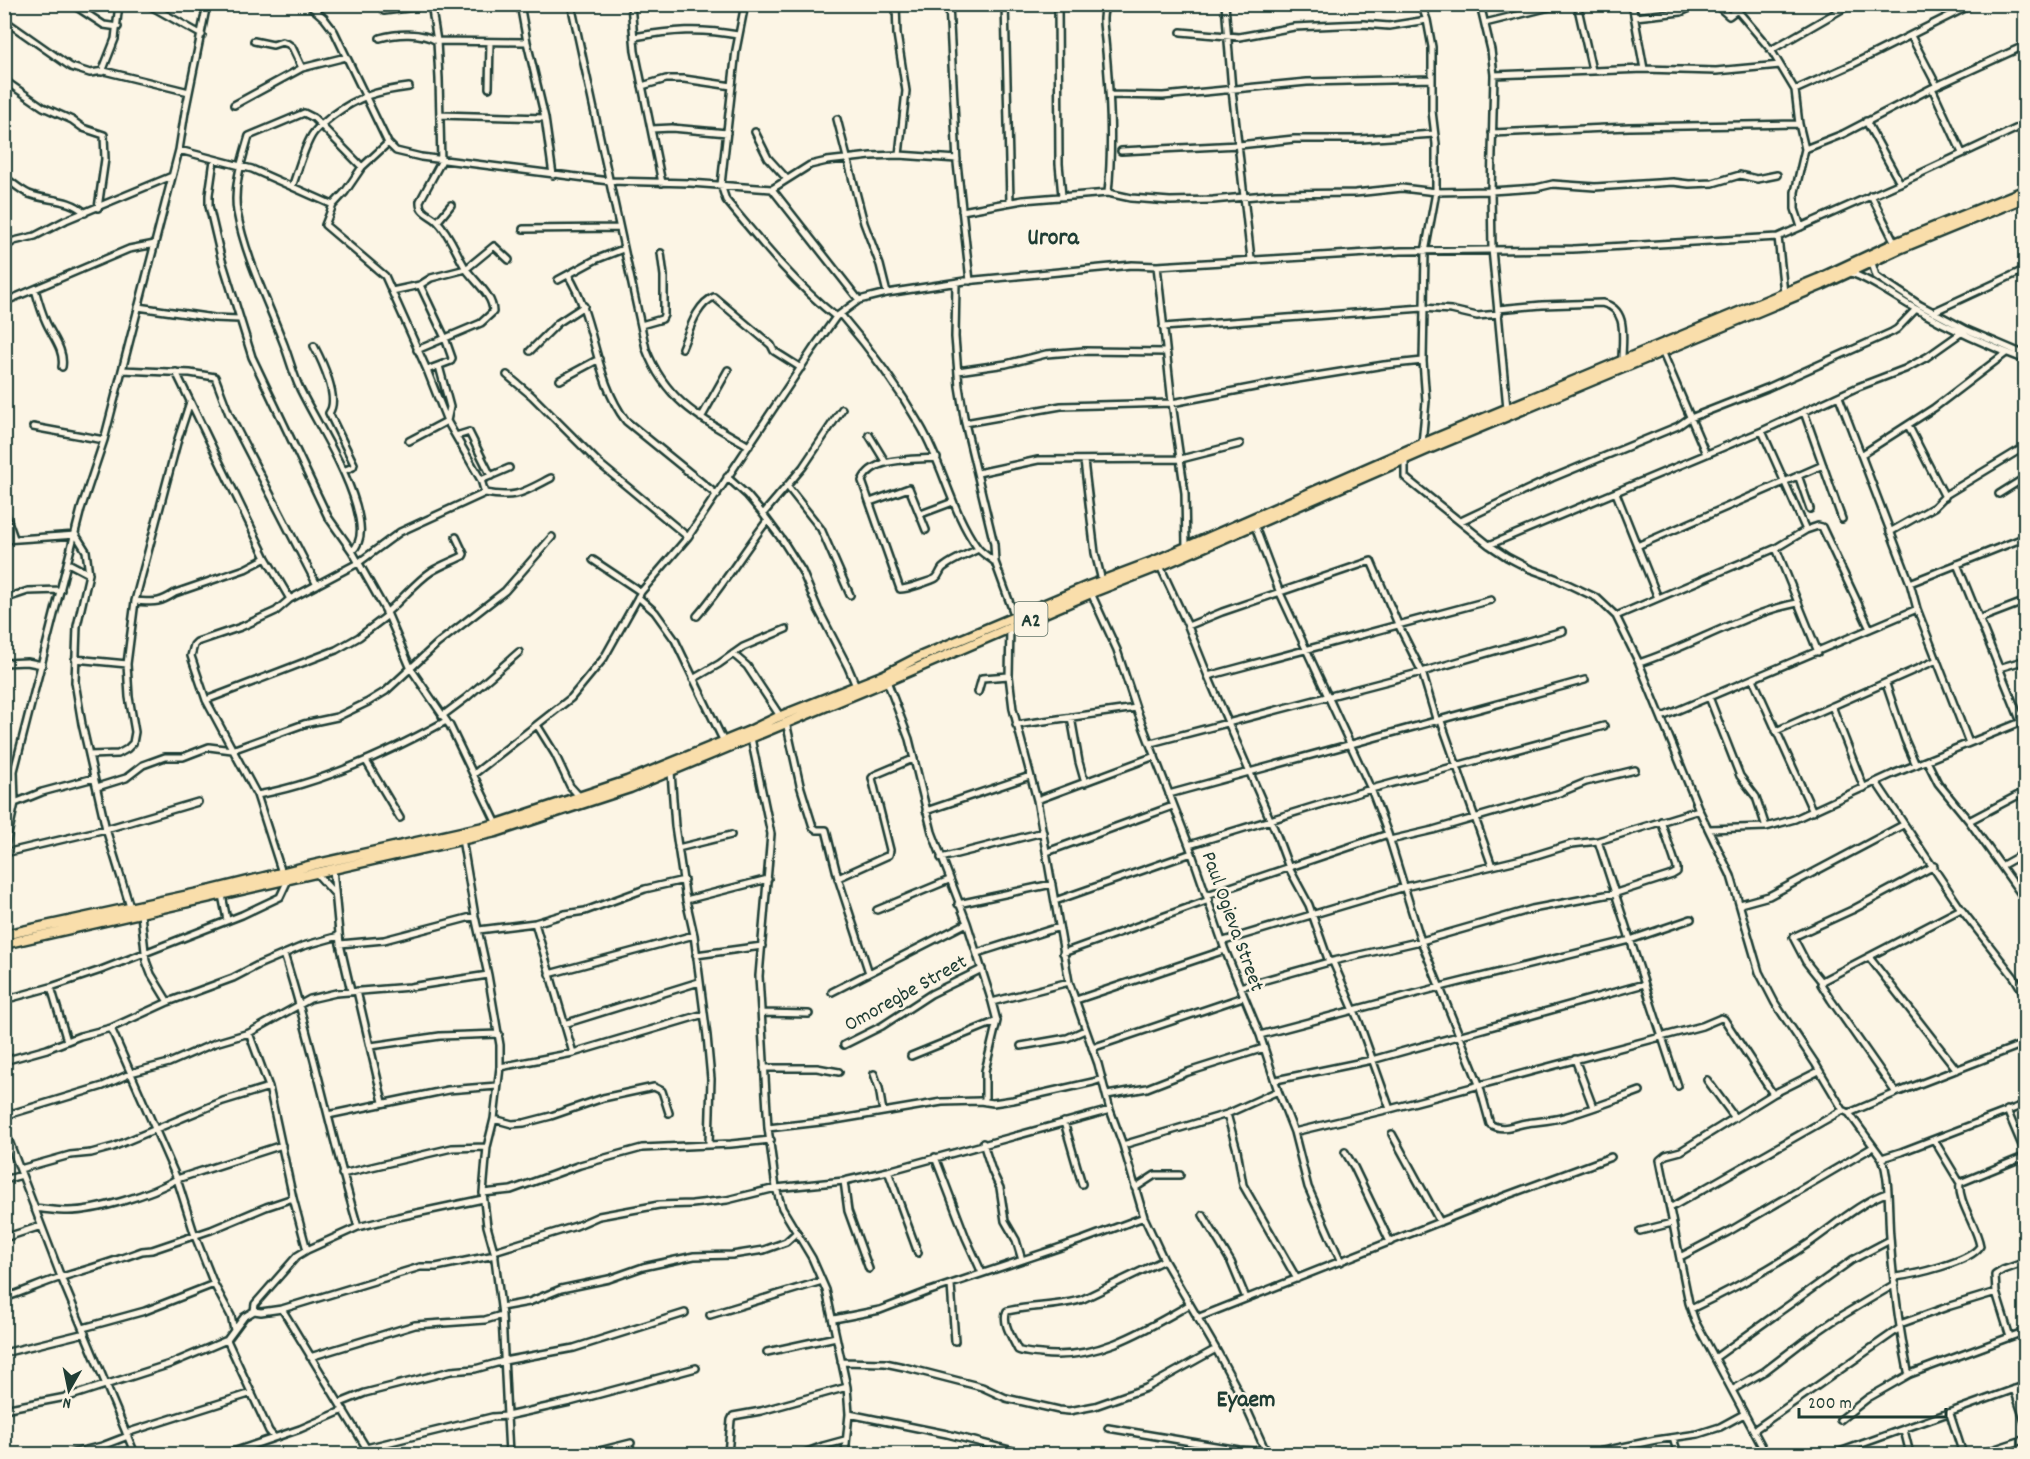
<svg xmlns="http://www.w3.org/2000/svg" width="2030" height="1459" font-family="Dekko,sans-serif">
<rect width="100%" height="100%" fill="#fcf5e5"/>
<filter id="ink" filterUnits="userSpaceOnUse"><feTurbulence type="fractalNoise" baseFrequency=".0167" numOctaves="2"/><feDisplacementMap in="SourceGraphic" scale="12" xChannelSelector="R" yChannelSelector="G"/><feConvolveMatrix kernelMatrix="1 2 1 2 8 2 1 2 1" color-interpolation-filters="sRGB"/></filter>
<g filter="url(#ink)">
<g fill="none" stroke-linecap="round" stroke-linejoin="round">
<defs>
<path id="minor" d="M72,4L104,25L118,27
M147,4L202,35
M308,4L324,18L334,31L388,143L396,151L421,157L609,181L690,183L772,189L810,165L827,161L871,156L899,155L957,159
M520,4L527,42L545,118L553,175
M571,4L646,349C666,402 702,419 749,446
M631,4L635,51L662,183
M745,4L736,50L721,185L726,200C761,242 794,283 836,317
M896,4L897,34L906,91L899,155
M949,4L957,163L970,281
M1005,4L1010,202
M1058,4L1059,164L1062,196
M1107,4C1100,15 1104,29 1105,40C1110,92 1113,141 1108,193
M1225,4L1232,90L1251,259
M1421,4L1427,20L1432,47V111L1436,144V192L1425,252L1423,361L1426,401L1422,444
M1480,4L1491,50L1494,75L1491,191L1492,249L1507,408
M1577,4L1592,70
M1632,4L1644,69
M1715,4L1729,16L1745,4
M1737,10L1771,50L1795,90L1799,124L1805,149L1795,192V209L1801,227
M384,11L416,7L420,4
M4,13L8,4
M1635,17L1681,12L1699,4
M4,20L71,67L90,73L104,71L189,92
M1485,23L1562,4
M1181,32L1239,37L1294,27L1363,24L1389,26L1427,20
M1911,36L1937,86
M634,37C673,30 699,28 738,35
M380,38C397,33 421,32 437,41L527,42
M254,41L273,45L282,42L288,44L292,47L302,68
M1771,50L1851,4
M102,72L115,39L119,4
M1494,75L1644,69L1716,71L1780,65
M4,80L43,107L72,120L83,128L104,135L105,159L98,208
M642,86L666,79H684L732,86
M489,88L490,42
M1932,88L1962,153
M1795,90L1851,65L1973,4
M1110,95L1163,96L1307,82L1432,79
M234,105L302,68L346,57
M440,115L545,118
M837,119L864,223L880,265L887,293
M1866,121L1900,183
M651,129L672,128L727,133
M755,132L768,158L787,179
M1492,133L1629,127L1799,124
M1805,149L1843,134L1932,88L2026,45
M179,150L252,169L333,205
M1121,151L1239,145L1294,139H1361L1434,134
M214,160L209,195V206L221,257L252,357L328,517L352,551L388,615L411,669L450,726L497,824
M4,177C12,182 20,190 29,194C47,201 70,198 85,213
M292,187C298,171 303,150 312,135C317,127 325,122 332,116C359,96 377,91 409,87
M772,189L859,300
M1871,195L1895,243
M962,211L1023,200L1108,193L1131,198L1170,201L1213,200L1275,194L1355,193L1402,188L1436,192L1491,191L1536,188L1553,184L1595,187L1673,182L1689,184L1713,183L1740,175L1757,179L1777,175
M438,221L451,205
M523,229L618,228
M1778,237L1784,293
M4,248L14,241L35,236L66,220L172,176
M1872,263L1876,276L1920,305L1965,329L2026,355
M1157,266L1172,403L1185,493L1186,547
M1851,273C1874,281 1894,297 1916,309C1951,329 1988,346 2026,360
M568,275C596,320 594,379 626,421L717,495
M558,280L595,260L623,249
M956,283L955,337L959,386L965,423L994,544L995,562L1015,617
M420,285L445,338L452,358L451,361L427,370
M35,289C38,300 41,311 46,322C52,336 65,350 62,367
M392,291L420,285L431,278L466,269L494,246L509,260
M4,302L129,249L155,244
M138,307L214,318L239,319
M1498,309L1542,305L1602,303C1629,309 1622,338 1622,360
M1933,312L2026,269
M841,315C871,350 898,387 921,427C943,465 952,512 977,547C981,553 989,557 995,562
M641,325L662,319L664,315V276L661,253
M1163,327L1423,308L1451,310L1477,316L1499,314
M314,346C322,361 340,399 329,413L354,464L353,467L343,471
M682,348C689,332 696,304 714,297L771,345L774,351L801,368
M417,350L481,323L493,312C493,295 475,282 466,269C456,253 450,234 437,221C430,214 419,213 420,201L441,162L439,79L437,41L431,4
M530,351L558,323L584,306
M1662,351L1706,454
M122,370L190,373L215,377L229,414L317,585
M958,371L1006,364L1046,354L1084,351L1166,352
M176,372L266,558L290,599
M507,375L532,396L601,465L688,537
M560,380L599,359
M1839,397L1910,583L1917,609L1969,743
M1804,412L1842,519
M701,418L728,370
M965,423L1061,406L1172,403L1291,380L1384,365L1423,361
M1908,425L1945,497
M33,427L104,440
M1762,431L1806,530L1776,548L1818,652
M869,435L886,463
M456,436L469,432L491,476
M409,441L447,421L450,407L439,366
M1861,455L1934,408L2006,353
M937,458C913,460 873,456 862,481L900,589C904,590 934,580 936,578C940,575 940,569 944,567C954,559 967,555 978,549
M1084,461L1095,553L1102,581
M1405,461V477L1408,480L1489,545L1507,557L1530,569L1555,578L1597,598L1616,616L1639,663L1699,810L1731,876L1759,972L1775,1003L1815,1063L1843,1110L1849,1113L1882,1158L1901,1152L2026,1104
M978,473L1038,460L1181,459L1240,444
M1798,475L1810,509
M727,477L747,495L763,514L783,541L802,571L818,609L848,667L856,686
M481,480L509,468
M787,486L821,529L850,595
M485,493C516,499 524,492 551,478
M1616,493L1658,598
M1999,494L2026,477
M870,502L909,488L926,530
M4,510L14,538
M763,514L803,467L842,409
M921,514L953,502
M1461,521L1552,478L1678,426L1688,419L1767,388L1892,332L1897,329L1916,309
M1254,524L1280,593L1371,789L1388,834L1421,941L1479,1084L1490,1124C1502,1132 1514,1125 1526,1123C1539,1121 1551,1121 1564,1117C1589,1110 1615,1100 1640,1091
M1806,530L1818,526L1822,527L1870,629
M1890,532L1934,507L1947,494L2026,446
M4,540L76,535L86,551L89,574L77,626L75,682L82,724L106,829L130,907
M1489,545L1762,431L1858,387L1905,369L1927,357L1961,333
M1637,546L1823,465
M352,551C365,540 360,520 356,505C344,464 319,427 300,389C293,374 289,357 283,342C267,300 245,256 237,212C233,186 242,160 249,136L304,113L314,118L362,167
M593,560L641,592
M68,563L89,574
M1957,564L2021,722
M1160,566L1188,626L1208,676L1276,833L1289,868L1309,905L1329,962
M1910,583L2026,537
M1091,593L1117,650L1136,708L1189,845L1225,950L1260,1035L1278,1091L1294,1132L1308,1187L1341,1262
M638,597L655,612L675,640L724,742
M4,599L28,591L61,590
M135,601C154,602 158,604 175,593L245,569L266,558
M386,613C402,600 415,582 432,571C442,565 453,561 463,556L464,554L456,537
M697,616C723,586 743,552 767,521
M1616,616L1776,548
M1979,619L2026,601
M1188,626L1222,612L1371,561L1398,624L1422,672L1437,722
M1010,628L1009,676L1013,709L1037,800L1069,982L1098,1064L1110,1110L1123,1145L1144,1217L1164,1260L1216,1349L1241,1396L1267,1454
M733,654L747,666L780,716
M75,659L127,664
M4,663L27,662L42,665
M1639,663C1692,646 1743,614 1797,603
M1999,668L2026,660
M1208,676L1491,600
M693,679L719,664L743,647L786,629
M1753,679L1813,812
M887,681L909,739L932,832L967,923L992,1002L997,1021L985,1071V1102
M1886,684L1905,740L1916,765
M978,692L982,678L1009,676
M1709,697L1740,776L1756,797L1766,827
M206,700L336,650L359,637L388,615
M1832,706L1864,788
M442,716L466,698L519,652
M1071,717L1079,762L1085,783
M1662,717L1917,609
M1441,721L1492,866
M786,722L800,785L813,827L817,830H826L838,878L869,973
M537,725L555,754L570,786L580,797
M1016,725L1136,708
M1776,731L1937,660
M1151,743L1422,672L1563,631
M89,755L118,754L127,749L133,743L135,732L129,697L127,664L135,601L178,439L190,402
M366,761L400,818
M1927,761L1938,783L1969,821L2026,901
M671,772L675,826L686,900L694,935L707,1036L711,1079L709,1144
M474,774L571,698L604,658L641,592L688,537L813,349L836,317L859,300L887,293L965,281L1132,265L1157,266L1401,251L1573,249L1778,237L1900,183L2026,124
M1876,782L1961,909L2014,977L2026,997
M97,787L126,778L143,765L165,757H183L209,747L232,750L304,724L337,717L368,702L386,691L437,644L505,591L552,537
M1169,794L1585,680
M257,795C323,783 388,753 446,721
M1037,800L1155,756
M15,803L42,792L94,778
M926,811L1030,776
M1969,821L2026,791
M1709,829L1766,827L1795,819L1893,774L2026,720
M1390,840L1433,830L1557,794L1586,782L1635,770
M1598,841L1678,1086
M1189,845L1371,789L1604,726
M678,848L731,835
M1047,852L1173,806
M4,853L15,803L14,771L81,509L104,440L179,150L185,112L207,4
M5,853L106,829L198,802
M941,858L1043,832
M2001,866L2026,852
M333,869L340,944L351,991
M282,873L257,795L206,700L191,656L194,645L197,642L241,627L276,611L290,599L358,563L400,532L485,493L481,480L447,421L427,370L385,276L325,225L333,205L345,192L362,167L388,143
M316,873L334,893
M838,878L889,855L890,850L872,778L875,775L913,759
M222,895L227,920
M1207,895L1388,834
M686,900L768,879
M1055,901L1192,853
M958,904L1052,884
M1740,904L1769,896L1903,825
M877,910L949,880
M141,914L146,961L151,974L168,1002
M535,923L573,1053
M479,930L535,923L565,914L585,911L645,889L684,880
M1224,941L1405,887L1530,857L1572,844L1598,841L1699,810
M340,944L384,940L475,916
M977,953L1059,927
M1063,953L1209,900
M284,954C313,1044 331,1137 358,1227
M696,955L762,946
M1869,957L1957,1070
M1333,962L1359,1022L1390,1109
M549,974L694,935
M1822,982L1806,962L1793,937L1852,910L1934,866
M51,987L67,1041
M1240,987L1329,962L1421,941L1532,909L1616,893L1672,875L1677,872V868L1661,821
M357,991L383,1102
M832,992L967,923
M4,1000L51,987L101,970L242,915L280,897L288,880
M1076,1000L1225,950
M992,1002L1069,982
M761,1013L809,1014
M564,1024L699,982
M111,1028L177,1179L195,1236L214,1284L231,1316L234,1330
M249,1033L269,1087L293,1198L307,1250
M1260,1035L1440,987L1630,940L1691,919
M844,1045L882,1026L931,994L982,969
M371,1046L440,1036L499,1034
M1021,1046L1067,1038L1085,1030
M1092,1048L1243,997
M911,1056L997,1021
M1575,1059L1593,1107
M4,1061L47,1049L80,1036L111,1028L168,1002L233,978L258,965L303,946L339,936
M500,1067L573,1053L704,1014
M764,1068H817L839,1072
M874,1074L879,1088L883,1112L942,1102L980,1101L993,1103L1013,1100L1093,1082L1102,1079
M1276,1080L1372,1060L1644,984
M1707,1080L1735,1118
M1896,1093L1831,1000L1821,984L1822,981L1961,909
M1107,1095L1147,1088L1188,1072L1264,1048
M2007,1110L2026,1155
M1849,1113L1896,1093L2026,1043
M1227,1114L1237,1150L1243,1185L1297,1279
M328,1115L448,1090L497,1086
M4,1116L103,1086L134,1072L169,1063L215,1043L249,1033L310,999L336,993L410,987L488,975
M494,1119L512,1124L524,1123L551,1116L603,1098L654,1087L662,1091L669,1113
M1064,1122L1082,1184
M4,1128L61,1277L135,1454
M768,1128L829,1121L883,1112
M1294,1132L1390,1109L1702,1026L1721,1018L1724,1019L1773,1094
M1392,1134L1440,1222
M983,1143L992,1171L1000,1188L1005,1221L1016,1240L1022,1260
M1123,1145L1227,1114L1278,1091
M1345,1152L1354,1167L1390,1242
M935,1157L966,1238L982,1273
M1882,1158C1890,1177 1888,1214 1890,1237C1893,1282 1899,1327 1908,1371L1910,1374
M20,1169L70,1155L91,1153L113,1147L223,1101L269,1087
M888,1171L918,1253
M342,1174L452,1148L487,1147
M4,1180L22,1175
M844,1181L848,1211L869,1269
M1960,1183L2026,1156
M1135,1188L1155,1175H1180
M483,1193L511,1190L580,1165L642,1148L731,1144L771,1140
M34,1208C45,1209 57,1211 68,1211C97,1211 152,1194 177,1179L282,1145
M1670,1208L1843,1110
M1203,1215L1231,1262L1246,1298
M1640,1231L1672,1223
M4,1238L41,1226
M494,1251L576,1226L599,1216L659,1205L692,1204L727,1200L776,1188L844,1181L888,1171L1110,1110
M1680,1257L1728,1232L1873,1147
M1164,1260L1083,1299C1059,1307 1032,1305 1007,1311C1001,1322 1013,1339 1018,1350C1025,1353 1033,1353 1041,1354C1095,1361 1144,1331 1189,1305
M1895,1277C1913,1275 1971,1262 1980,1246C1977,1226 1957,1201 1960,1183L1934,1140
M951,1285L955,1341
M1996,1292L1995,1275L2003,1270L2026,1262
M4,1298C24,1292 42,1283 62,1277C89,1269 115,1261 142,1251L152,1250L211,1230L266,1207L293,1198
M501,1307L529,1302L561,1289L609,1279L643,1267L694,1256L732,1255L764,1250L786,1242L797,1232
M282,1309L370,1454
M1691,1309C1731,1290 1772,1268 1809,1243C1828,1230 1867,1198 1887,1193
M254,1311L261,1312L282,1309L420,1267H436L495,1255
M710,1315L822,1281
M1197,1318L1505,1196L1611,1157
M834,1319L880,1310L927,1292L1085,1239L1144,1217
M1900,1324L1950,1306L1996,1292L2010,1337
M83,1328L145,1311L214,1284
M227,1340L269,1431L274,1437
M767,1352L836,1337
M4,1353L85,1333
M310,1357L415,1325L485,1320L502,1315
M1715,1358L1852,1260L1890,1240
M841,1362L885,1363L904,1367L982,1387L1006,1398L1059,1410L1069,1411L1095,1406L1146,1388L1216,1349
M2014,1389L2026,1425
M1732,1390L1765,1371L1804,1341L1833,1321L1895,1284
M340,1403L365,1393L451,1371L475,1369L504,1361L574,1348L685,1313
M4,1409L71,1396L170,1364L227,1340L244,1317L254,1311L255,1304L297,1256L307,1250L358,1227L398,1217L483,1199
M849,1414L947,1434L1025,1454
M1950,1414L1963,1454
M1840,1420L1868,1398L1910,1374L2026,1331
M1108,1428L1239,1450L1255,1451L1265,1448
M1754,1430L1900,1328
M1904,1430L1910,1454
M126,1433L252,1393
M1673,1438L1678,1454
M366,1448L492,1417L507,1416L502,1315L494,1251L487,1226L483,1193L487,1147L494,1119L500,1067V1045L488,975L475,916L462,839
M69,1454L102,1446L128,1436
M227,1454L300,1429L344,1410
M509,1454L507,1416L570,1402L696,1368
M570,1454L582,1451L595,1452L631,1443
M728,1454L731,1420L733,1416L761,1411L847,1387L826,1290L812,1258L782,1208L776,1188L768,1128L759,976L771,834L751,738
M802,1454L823,1446L845,1440
M845,1454L849,1414L847,1387
M1589,1454L1656,1440L1698,1434L1720,1427L1744,1414
M1766,1454L1695,1321L1689,1303L1660,1160L1666,1155L1681,1151L1773,1094L1819,1071
M1834,1454L2026,1385
M1980,1454L2026,1439"/>
<path id="highway" d="M4,935L212,890L313,865L497,824L627,781L747,732L776,718L884,675L917,658L1088,586L1157,560L1422,444L1818,279L1895,243L2026,190
M4,944L496,832L630,788L887,681L1091,593L1160,566L1426,450L1822,285L1899,249L2026,197"/>
</defs>
<use href="#minor" stroke="#1f3d34" stroke-width="10"/>
<use href="#highway" stroke="#1f3d34" stroke-width="13"/>
<use href="#minor" stroke="#fcf5e5" stroke-width="5"/>
<use href="#highway" stroke="#f9deab" stroke-width="8"/>
</g>
</g>
<g text-anchor="middle" stroke-width="5" stroke-linejoin="round" paint-order="stroke">
<rect fill="#fcf5e5" stroke="#617469" stroke-width="1.5" x="1014.5" y="602" width="33" height="34" rx="4.5"/>
<g font-size="20" font-weight="bold" fill="#1f3d34">
<text x="1031" y="626">A2</text>
</g>
<g font-size="21" fill="#1f3d34" stroke="#fcf5e5">
<text transform="translate(1234 921) rotate(70)" y="7">Paul Ogieva Street</text>
<text transform="translate(905 992) rotate(-29)" y="7">Omoregbe Street</text>
</g>
<g font-size="24" font-weight="bold" fill="#1f3d34" stroke="#fcf5e5">
<text x="1053" y="244">Urora</text>
<text x="1246" y="1406">Eyaem</text>
</g>
</g>
<rect width="2030" height="1459" fill="none" stroke="#fcf5e5" stroke-width="24"/>
<rect x="12" y="12" width="2006" height="1435" fill="none" stroke="#1f3d34" stroke-width="2" filter="url(#ink)"/>
<g transform="translate(69 1390) rotate(189)" stroke="#fcf5e5" stroke-width="4.5" paint-order="stroke">
<path d="M0-4.5L10 22L0 15L-10 22Z" fill="#1f3d34"/>
<text y="-9" font-size="16" font-weight="bold" text-anchor="middle" fill="#1f3d34">N</text>
</g>
<path d="M1799 1408v9h147v-9" fill="none" stroke="#1f3d34" stroke-width="3"/>
<text x="1808" y="1408" font-size="18" fill="#1f3d34" stroke="#fcf5e5" stroke-width="4.5" paint-order="stroke">200 m</text>
</svg>
